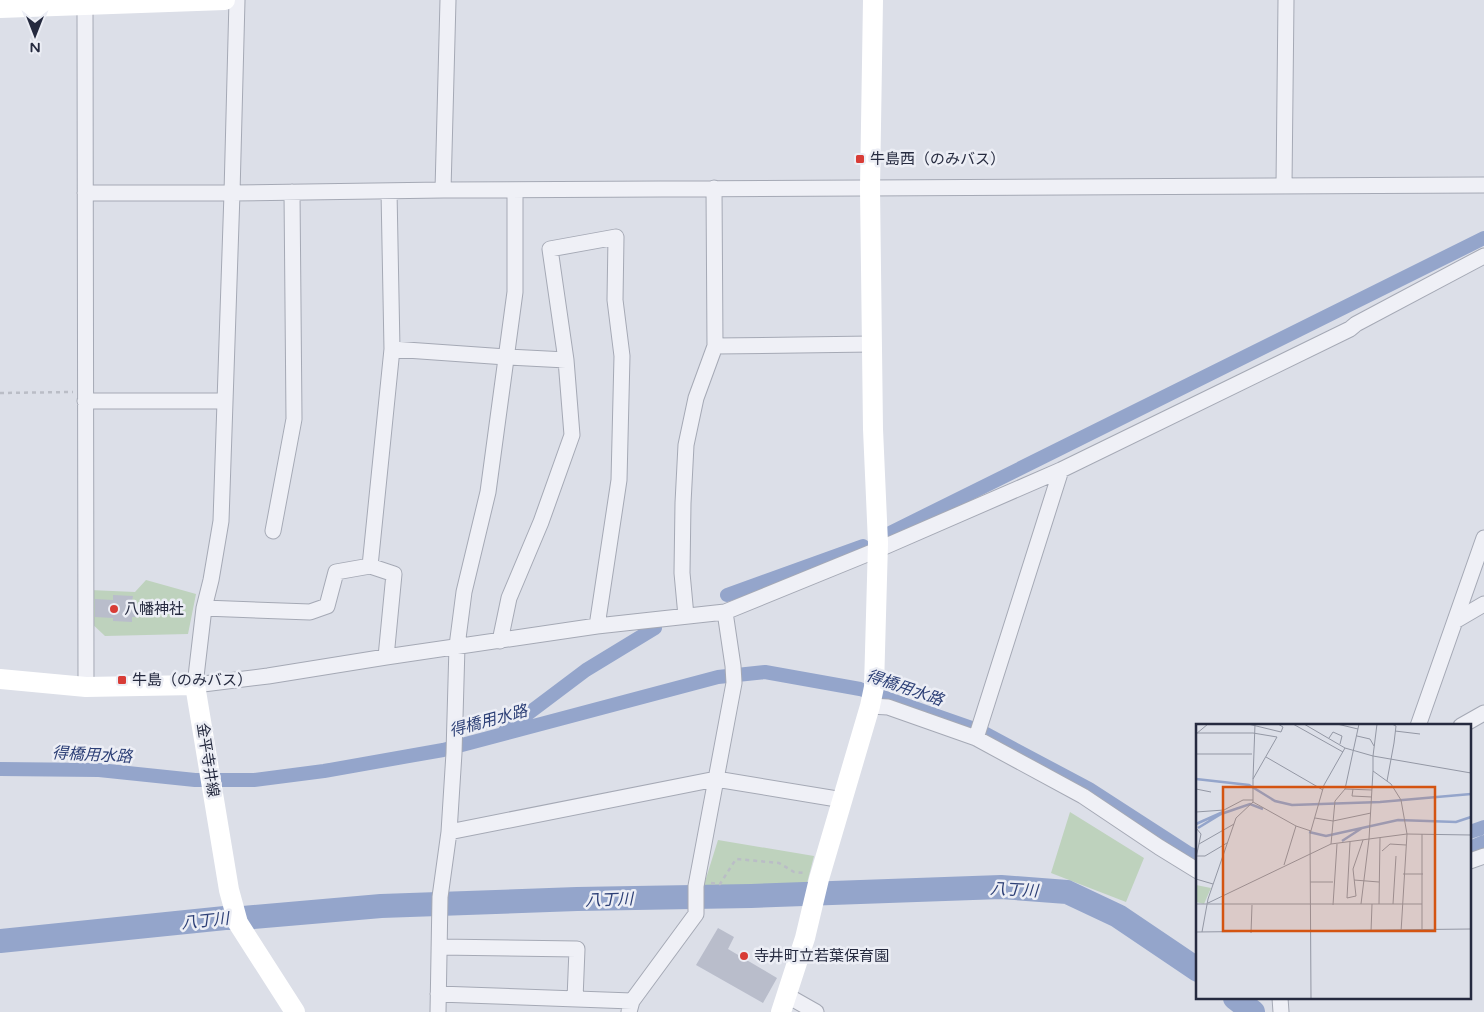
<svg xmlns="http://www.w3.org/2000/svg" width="1484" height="1012" font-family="'Varela Round','Noto Sans JP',sans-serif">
<rect width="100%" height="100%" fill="#dcdfe8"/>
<path fill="#bed2bd" d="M146,580L196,594L188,634L105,636L88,620L90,590L135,592Z
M1070,812L1144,858L1126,902L1051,873Z
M718,840L814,856L806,887L703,888Z"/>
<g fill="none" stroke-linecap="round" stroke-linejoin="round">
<path stroke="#94a5cb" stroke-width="14" d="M886,535L1484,238
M727,595L863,546
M505,731L586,670L655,628
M984,733L1089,789L1188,853L1198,857
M0,769L99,770L195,780H254L324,771L443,750L718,677L765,672L860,689L972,728
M1470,832L1484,827
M1470,848L1484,842"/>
<path stroke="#94a5cb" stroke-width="24" d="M0,941L225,918H243L381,906L577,899L751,896L1001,887L1067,892L1118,916L1198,970
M1235,998L1253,1012"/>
</g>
<path fill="#b9bdcb" d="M113,595L133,596L132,601H136V617H132V622L113,621V618L95,617V599L113,600Z
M718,928L734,937L728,949L777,978L763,1003L696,965Z"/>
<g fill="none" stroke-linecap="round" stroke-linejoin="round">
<defs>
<path id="street" d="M237,0L232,193L221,521L211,580L204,608L195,685L268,676L386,657L597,626L725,612L877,550L1061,470L1350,329L1356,324L1484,256
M85,5L86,687
M1284,185L1286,0
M443,190L448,0
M85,193H232L443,190L1484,185
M715,346L872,344
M392,349L506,357L566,360
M85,401H225
M273,531L294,419L292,192
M204,608L310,612L327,606L336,572L370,566
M686,616L682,573L683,503L686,445L696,398L715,346L714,188
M1455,621L1484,604
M500,641L509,598L541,522L572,435L566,360L550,249L616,237L615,300L622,356L619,480L597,626
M386,657L394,574L370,566L392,349L389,191
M870,706L888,707L976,738L1083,796L1159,847L1198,871
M1418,726L1484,538
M1461,726L1484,713
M976,738L1061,470
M449,832L716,779L843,800
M1470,861L1484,856
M439,947L577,949L575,999
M438,994L632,1001
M786,995L816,1012
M1280,998L1281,1012
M438,1012L440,897L449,832L454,753L457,646L464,592L488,492L515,292V190
M629,1012L632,1001L696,914V886L734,683L733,666L725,612"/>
</defs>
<use href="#street" stroke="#a5a9b5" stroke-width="17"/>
<path stroke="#babdc6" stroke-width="2.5" stroke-dasharray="4 4" stroke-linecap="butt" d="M0,393L73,392
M711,883L720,884L736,859L779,863L794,872L804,873"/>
<use href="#street" stroke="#eff0f6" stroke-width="15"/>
<path stroke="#fff" stroke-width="20" d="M0,8L225,0
M0,679L86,687L195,685L229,890L238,923L295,1012
M781,1012L805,938L819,879L870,706L874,687L878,543L873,429L870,188L873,0"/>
</g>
<g fill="#d83c36" stroke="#eceef5" stroke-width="2">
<rect x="855" y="154" width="10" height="10" rx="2.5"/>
<circle cx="114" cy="609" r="5"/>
<rect x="117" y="675" width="10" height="10" rx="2.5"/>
<circle cx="744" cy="956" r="5"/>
</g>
<g text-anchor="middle" stroke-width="5" stroke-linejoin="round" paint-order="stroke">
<g font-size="15" fill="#252a3f" stroke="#eceef5" text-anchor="start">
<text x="870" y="164">牛島西（のみバス）</text>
<text x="124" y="614">八幡神社</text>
<text x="132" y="685">牛島（のみバス）</text>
<text x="754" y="961">寺井町立若葉保育園</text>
</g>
<g font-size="15" fill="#252a3f" stroke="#eceef5">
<text transform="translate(208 760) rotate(81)" y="5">金平寺井線</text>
</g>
<g font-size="16" font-style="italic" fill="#2c3f76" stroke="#eceef5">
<text transform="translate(905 687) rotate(19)" y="6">得橋用水路</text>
<text transform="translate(488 720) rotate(-15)" y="6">得橋用水路</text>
<text transform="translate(92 754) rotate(3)" y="6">得橋用水路</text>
<text transform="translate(1014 889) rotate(3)" y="6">八丁川</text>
<text transform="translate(609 899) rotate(-2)" y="6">八丁川</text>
<text transform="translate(205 920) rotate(-6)" y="6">八丁川</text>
</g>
</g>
<g transform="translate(1196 724)">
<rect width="275" height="275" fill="#dcdfe8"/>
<path d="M0,161L15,164L8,180L0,178Z" fill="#bed2bd"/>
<path fill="none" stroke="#94a5cb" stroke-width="2.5" d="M0,55L53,61L79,77L96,81L184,78L275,70M0,100L27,88M2,104L25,90L54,80L67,85M113,108L130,112L202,96L260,98L275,93M146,117L166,104"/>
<path fill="none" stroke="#9397a4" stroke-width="1" d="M52,0L85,8L87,3L82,0M97,0L147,28M108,0L149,24L177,32V47L195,60L205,76L211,110L275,111M141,0L162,5M181,0L177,32L275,49M199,7L224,10M0,9H57L81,13L57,55V78L40,94L12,175L6,208M0,10L12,0M161,12L174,15L178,22M133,14L137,8L146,12L144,20M0,30H56M70,33L127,66M57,55L59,0M191,57L198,19L200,2L196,0M0,65L15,68M149,65L176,66M157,65L156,72L176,73M57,78L100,102L115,107M0,88L28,86L47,76H57M119,94L137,97L175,89M0,104L5,110L0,134M226,110V207M154,118L151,174L160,172L157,145L167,116M3,120L38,100M135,120L139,77L149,65L163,0M186,127L194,120L210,121M0,132H9L31,119M88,141L100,102M207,150H227M0,155L17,160M158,156L183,158M114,158H137M12,179L135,120L211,110L205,208M0,180H226M165,180L173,115L177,47M183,180L184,114M197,180L200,132M137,181L141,120M0,208L275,205M175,208L176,180M55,209L56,181M115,275L114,110L128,61L149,24"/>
<path fill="#d45411" fill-opacity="0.15" stroke="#d45411" stroke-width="2.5" d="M27,63H239V207H27Z"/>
<rect width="275" height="275" fill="none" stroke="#252a3f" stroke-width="2.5"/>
</g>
<g transform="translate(35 35) rotate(180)" stroke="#eceef5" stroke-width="4" paint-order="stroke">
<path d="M0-4L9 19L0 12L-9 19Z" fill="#252a3f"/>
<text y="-8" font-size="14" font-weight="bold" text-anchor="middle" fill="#252a3f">N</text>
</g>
</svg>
